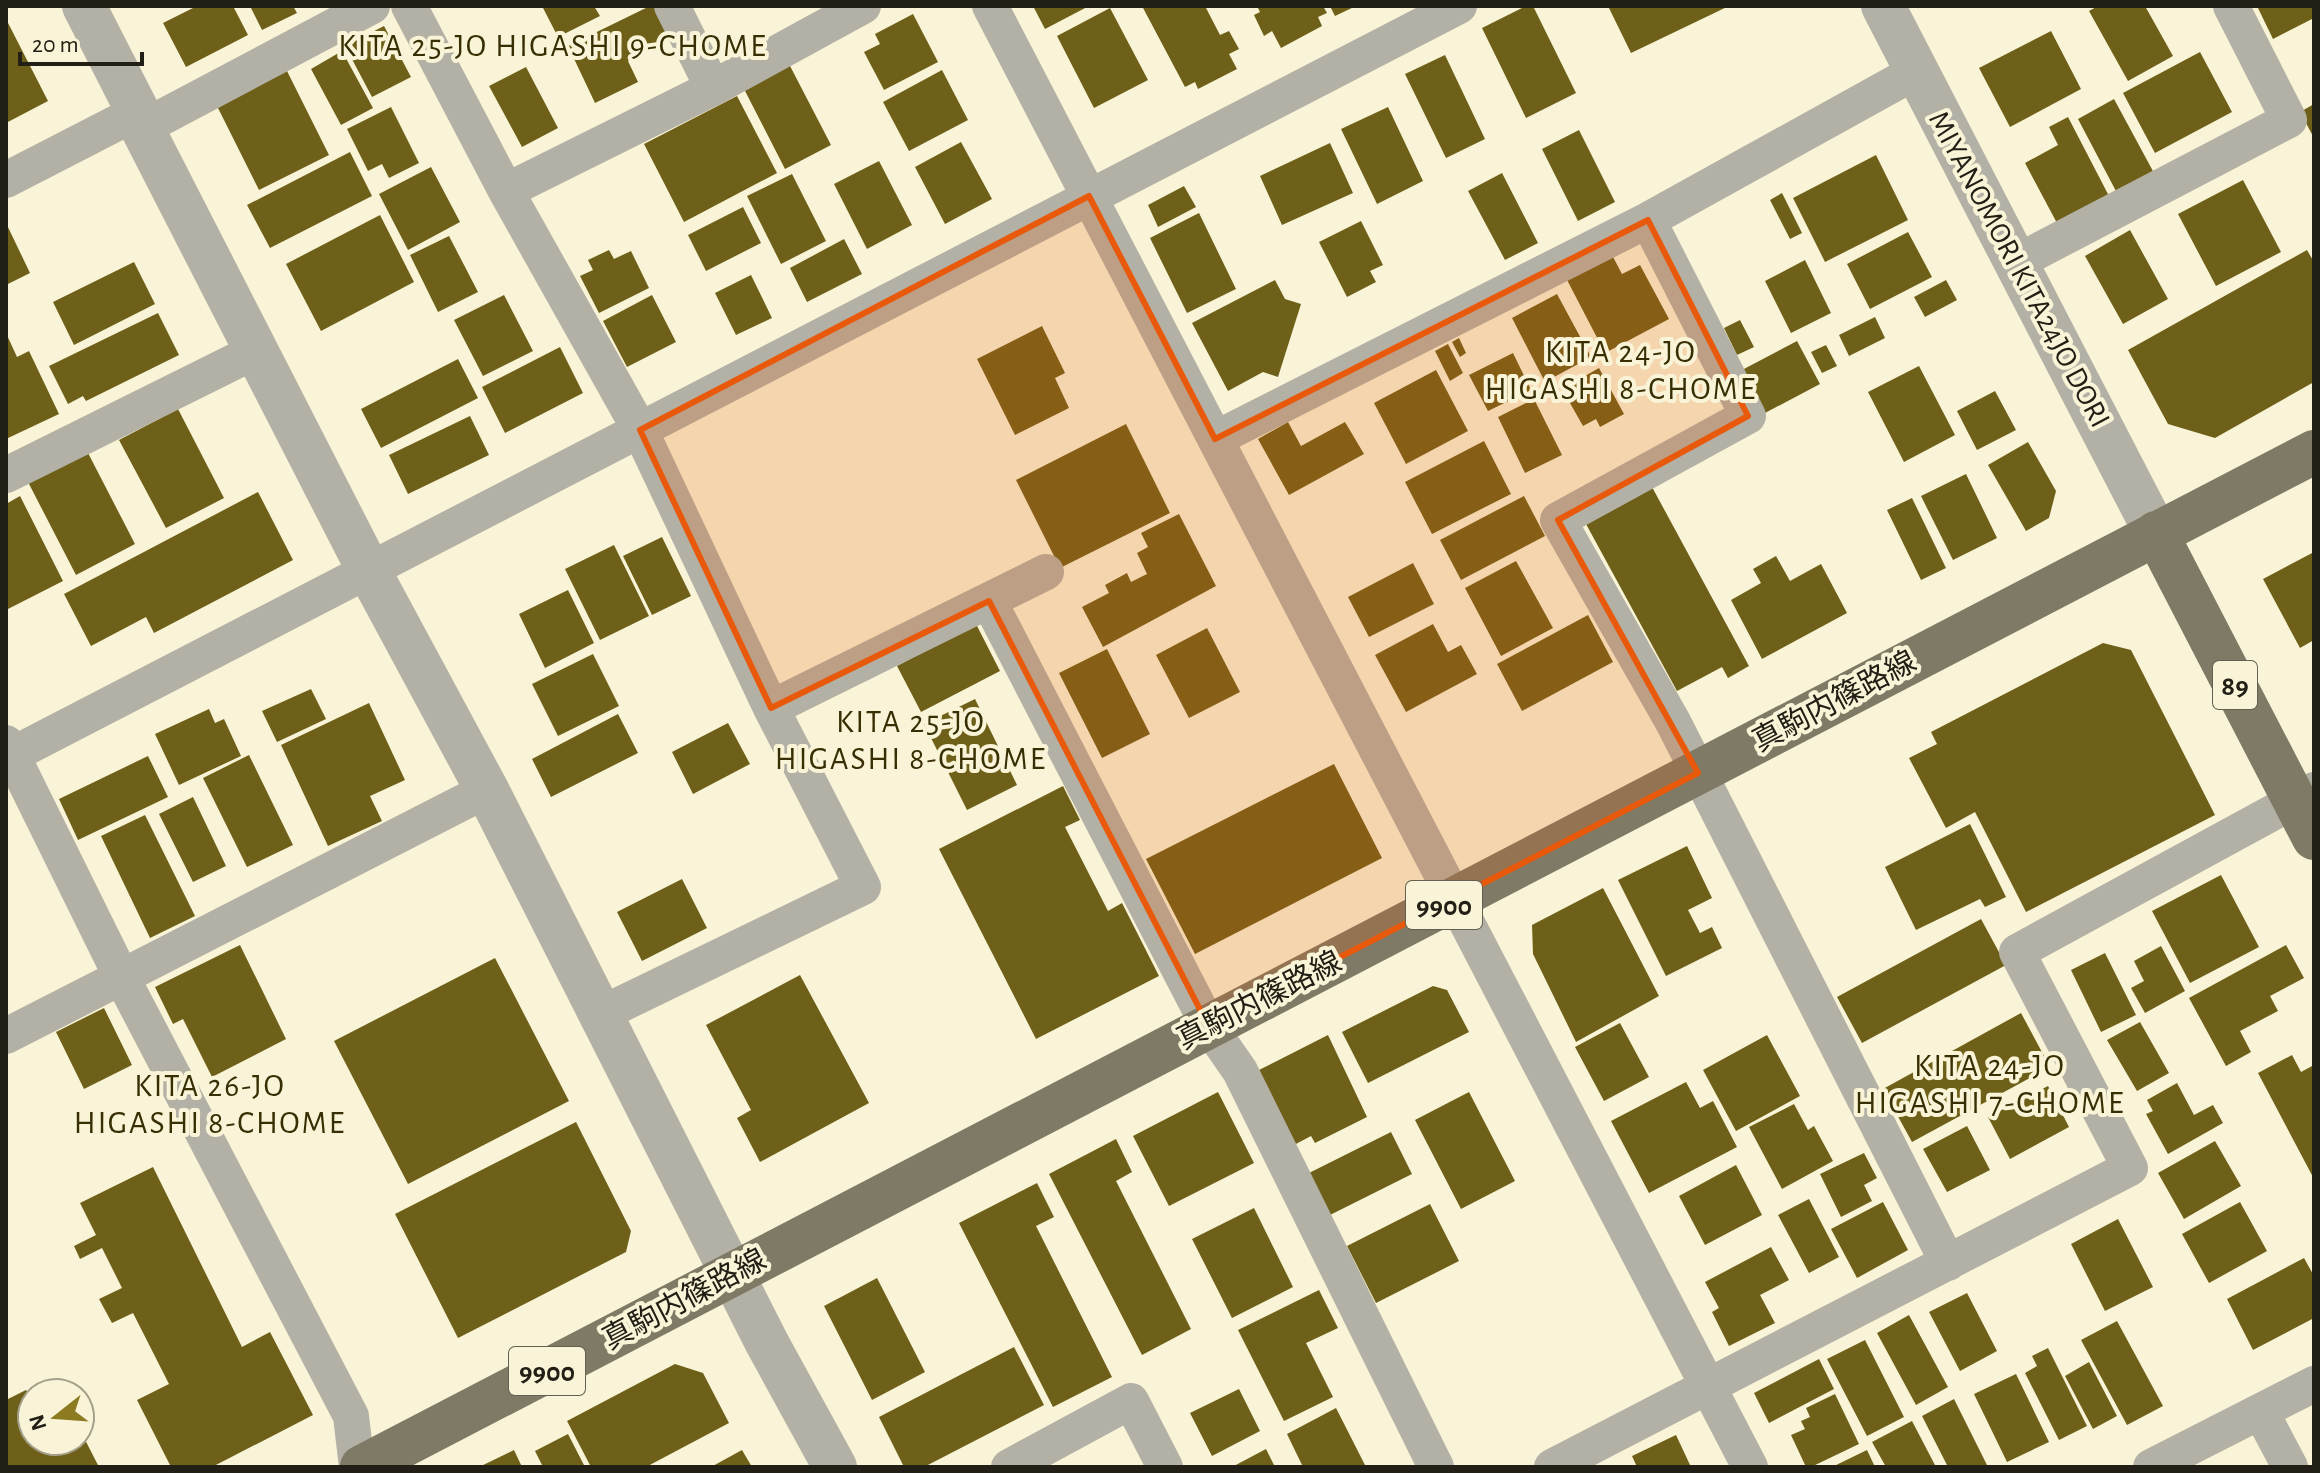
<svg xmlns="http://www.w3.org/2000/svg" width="2320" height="1473" font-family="'Alegreya Sans','Noto Sans JP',sans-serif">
<rect width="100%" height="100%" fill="#f9f4d7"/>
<path fill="#6e6018" d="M197,6H233L248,35L186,67L163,23Z
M250,6H293L297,13L262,30Z
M542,6H594L600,16L558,37Z
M650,6H654L670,40L628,61L638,82L595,103L568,46Z
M1033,6H1089L1045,29Z
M1142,6H1205L1220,35L1229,31L1239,49L1229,54L1237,69L1198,89L1195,82L1185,87Z
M1257,6H1323L1327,13L1318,17L1322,26L1281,48L1272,31L1264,36L1254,15L1260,12Z
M1330,6H1356L1335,16Z
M1526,6H1533L1576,93L1526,118L1482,28Z
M1608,6H1729L1631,53Z
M2098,6H2145L2173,56L2128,81L2089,11Z
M2257,6H2314V18L2273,39Z
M1110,8L1148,80L1094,108L1057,36Z
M913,14L938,62L884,90L864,52L880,44L875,34Z
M6,19L48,101L6,123Z
M384,26L411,77L372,97L345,46Z
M2051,31L2081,89L2010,127L1979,68Z
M342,51L373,108L341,125L311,69Z
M2200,52L2232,112L2155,153L2123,93Z
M1445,55L1485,139L1446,158L1405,74Z
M789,64L831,145L785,169L743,87Z
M526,67L558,128L522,147L489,86Z
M942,70L968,120L909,151L883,102Z
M287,71L329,155L259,190L217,106Z
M737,96L777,173L684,222L644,144Z
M2114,99L2154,173L2117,193L2078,119Z
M2314,104V138L2300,112Z
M391,107L419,163L389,178L382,164L368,171L347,129Z
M1388,107L1423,181L1377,204L1341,129Z
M2068,117L2110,198L2058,225L2025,163L2058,145L2049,127Z
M1579,130L1615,202L1578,221L1542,149Z
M961,142L992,199L945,224L915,167Z
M1330,143L1353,193L1282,225L1260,176Z
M350,152L372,196L270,248L247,205Z
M1876,155L1908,220L1825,262L1793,198Z
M879,161L912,225L867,249L834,184Z
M431,167L460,222L408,250L379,194Z
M1502,173L1538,243L1505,260L1468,191Z
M792,174L826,241L781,264L747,196Z
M2243,180L2281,252L2216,286L2178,214Z
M1184,186L1196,207L1158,227L1148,205Z
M1782,193L1802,233L1790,239L1770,200Z
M743,207L761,243L706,271L688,235Z
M1199,213L1236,289L1187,313L1150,238Z
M380,215L414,282L321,331L286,264Z
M1361,221L1383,265L1370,271L1376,282L1347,297L1319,242Z
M6,223L30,273L6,285Z
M2130,230L2168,299L2123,324L2085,256Z
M1908,232L1932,277L1870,309L1847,264Z
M449,236L478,292L438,312L410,255Z
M844,239L862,274L807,302L790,268Z
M609,250L614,259L631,251L649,288L599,313L580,276L593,270L588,260Z
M2307,250L2314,262V382L2215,438L2168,424L2128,350Z
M1612,255L1622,274L1640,265L1669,319L1605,353L1566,278Z
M1805,260L1831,313L1791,333L1765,281Z
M134,262L155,304L74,345L53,302Z
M751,275L772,318L736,335L715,293Z
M1275,280L1285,299L1301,304L1278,377L1263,372L1228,391L1192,323Z
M1946,280L1957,300L1925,317L1914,297Z
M1557,294L1591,357L1545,382L1512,318Z
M504,295L533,351L483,376L454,320Z
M652,295L676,342L627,367L603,321Z
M158,313L179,355L86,401L83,396L68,404L49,366Z
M1875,317L1885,338L1849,356L1839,335Z
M1740,320L1754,347L1737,355L1724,328Z
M1042,326L1065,373L1055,378L1069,408L1015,435L977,359Z
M6,333L17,357L29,351L59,414L6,439Z
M1459,338L1466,353L1460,357L1452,342Z
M1797,341L1820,384L1765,413L1742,370Z
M1448,344L1463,373L1450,381L1435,351Z
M1826,345L1837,366L1822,373L1811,352Z
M560,347L583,393L505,433L482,387Z
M1513,353L1531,390L1488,411L1469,375Z
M458,359L478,398L381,448L361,409Z
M1919,366L1955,435L1904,462L1868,392Z
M1599,368L1624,414L1600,427L1596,419L1583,426L1562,389Z
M1436,370L1468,431L1406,464L1374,403Z
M1995,391L2016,430L1977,450L1957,411Z
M1534,399L1562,455L1525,473L1498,417Z
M178,409L224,498L166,528L119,440Z
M470,416L489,455L408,494L389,455Z
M1288,422L1301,446L1345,422L1364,454L1289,495L1258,439Z
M1126,424L1170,513L1060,568L1016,480Z
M1484,441L1511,494L1432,534L1405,482Z
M2028,442L2056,491L2049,518L2026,531L1988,465Z
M87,451L135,544L76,575L28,482Z
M1966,474L1997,538L1953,560L1921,496Z
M1652,487L1749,666L1728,678L1722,667L1677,691L1586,524Z
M258,492L293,560L154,633L146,617L91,646L64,594Z
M20,496L63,581L6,610V504Z
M1524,496L1545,536L1461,580L1440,540Z
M1912,498L1946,568L1921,580L1887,510Z
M1179,514L1216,586L1103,647L1082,607L1109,593L1105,585L1127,573L1131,582L1147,574L1137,553L1148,547L1141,533Z
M662,537L691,596L652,615L623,556Z
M614,545L649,616L600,640L565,569Z
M2314,552V640L2300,648L2263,579Z
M1776,556L1790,581L1821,564L1847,613L1762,659L1731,600L1761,583L1753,569Z
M1516,561L1553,628L1501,656L1465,588Z
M1413,563L1434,604L1369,637L1348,597Z
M568,590L594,643L545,668L519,614Z
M1588,615L1613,662L1522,711L1497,664Z
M976,624L1000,671L921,712L897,666Z
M1433,624L1448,652L1461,645L1477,674L1406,712L1375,655Z
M1207,628L1240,692L1189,718L1156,655Z
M2103,643L2131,650L2215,815L2026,912L1975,812L1946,828L1909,758L1937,744L1931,732Z
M1107,649L1150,734L1102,758L1059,673Z
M593,654L619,706L558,736L532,684Z
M311,689L326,719L277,742L262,711Z
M975,699L1017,785L967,810L924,724Z
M369,703L405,780L370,796L382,821L328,846L281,745Z
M209,709L215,723L224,719L241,756L179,785L155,734Z
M618,714L638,753L551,797L532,759Z
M728,723L750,764L693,794L672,752Z
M249,755L293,845L247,867L203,778Z
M148,756L168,797L78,840L59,799Z
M1334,764L1382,858L1195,954L1146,859Z
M1063,786L1080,820L1065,827L1108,911L1122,903L1159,976L1036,1039L939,849Z
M193,797L226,866L193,882L159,814Z
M145,815L195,916L150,938L101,836Z
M1970,824L2006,897L1985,907L1980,899L1916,930L1885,867Z
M1687,846L1712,898L1688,910L1700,933L1712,927L1722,948L1666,976L1618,880Z
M2221,875L2259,947L2190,983L2152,911Z
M682,879L707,928L642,961L617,912Z
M1603,888L1659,996L1576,1042L1533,954L1532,925Z
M1981,919L2006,965L1862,1043L1837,997Z
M240,945L286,1039L212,1077L183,1019L173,1024L155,987Z
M2286,945L2304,978L2270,996L2278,1011L2240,1031L2251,1052L2226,1066L2189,998Z
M2161,946L2185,991L2145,1013L2131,988L2144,981L2134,961Z
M2105,953L2136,1015L2101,1032L2071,970Z
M495,958L569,1101L408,1184L334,1041Z
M800,975L869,1103L760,1162L737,1118L751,1110L706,1025Z
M1433,986L1447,990L1469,1032L1368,1083L1342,1032Z
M104,1008L132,1065L84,1089L56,1032Z
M2021,1013L2050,1067L1912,1142L1883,1089Z
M2140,1022L2169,1073L2137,1091L2107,1040Z
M1620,1023L1649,1077L1604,1101L1575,1047Z
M1328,1035L1367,1117L1315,1143L1311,1136L1294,1145L1257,1071Z
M1767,1035L1800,1096L1736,1131L1703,1070Z
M2292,1055L2301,1072L2314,1065V1179L2258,1073Z
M1686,1082L1700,1108L1713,1101L1737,1147L1649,1193L1611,1121Z
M2177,1083L2194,1115L2213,1105L2223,1123L2168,1154L2146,1114L2153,1111L2147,1100Z
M2048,1086L2069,1127L2010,1159L1988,1117Z
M1218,1092L1254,1163L1169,1206L1133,1136Z
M1469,1092L1515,1181L1461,1209L1415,1120Z
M1794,1104L1808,1130L1814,1126L1833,1161L1782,1189L1749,1127Z
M576,1122L631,1231L626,1252L458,1338L395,1214Z
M1967,1126L1990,1170L1947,1192L1923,1149Z
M1391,1132L1412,1174L1330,1215L1309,1173Z
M1116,1139L1132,1172L1116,1181L1191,1329L1142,1355L1049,1174Z
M2215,1141L2241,1186L2184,1219L2158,1173Z
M1864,1153L1877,1178L1864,1185L1872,1201L1841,1217L1820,1174Z
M1736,1165L1762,1215L1705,1245L1679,1196Z
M153,1167L242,1347L270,1332L313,1415L212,1467H171L137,1400L169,1384L133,1313L112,1323L99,1299L122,1288L102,1248L80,1259L74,1246L96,1235L80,1203Z
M1037,1183L1054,1217L1036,1226L1112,1377L1053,1407L959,1223Z
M1809,1199L1839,1257L1809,1273L1778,1215Z
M1883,1202L1908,1250L1857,1278L1831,1229Z
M2240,1202L2267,1251L2209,1283L2182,1234Z
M1430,1204L1459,1261L1376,1303L1347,1246Z
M1254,1208L1293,1287L1232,1318L1192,1239Z
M2118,1219L2153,1287L2105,1311L2071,1244Z
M1771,1247L1789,1280L1760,1295L1775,1323L1729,1346L1712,1312L1719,1308L1705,1282Z
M2304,1258L2314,1276V1318L2253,1350L2227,1299Z
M877,1278L925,1372L872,1400L824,1306Z
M1319,1290L1338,1328L1306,1343L1333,1397L1284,1421L1238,1330Z
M1967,1293L1997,1351L1960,1371L1929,1312Z
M1909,1315L1948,1387L1916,1405L1877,1333Z
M2117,1321L2163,1406L2127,1425L2081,1340Z
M1865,1340L1904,1417L1867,1436L1827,1359Z
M1014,1347L1044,1405L924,1467H904L879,1417Z
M2048,1348L2087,1426L2059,1440L2025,1373L2037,1366L2032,1356Z
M1819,1359L1834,1389L1769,1423L1754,1393Z
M2089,1362L2117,1416L2093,1429L2065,1376Z
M675,1364L703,1373L729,1423L646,1467H591L567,1421Z
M2016,1374L2049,1442L2007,1462L1974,1394Z
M1239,1389L1260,1431L1212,1456L1190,1413Z
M26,1390L32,1397V1441H80V1430L99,1467H8L6,1400Z
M1835,1394L1859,1444L1811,1467H1806L1791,1435L1805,1429L1801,1421L1810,1417L1806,1408Z
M1954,1399L1988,1467H1948L1922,1416Z
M1336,1408L1366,1467H1303L1287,1434Z
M1912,1421L1936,1467H1886L1872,1442Z
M568,1434L585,1467H543L535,1451Z
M1676,1435L1691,1467H1637L1632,1456Z
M1266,1449L1275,1467H1232Z
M514,1450L522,1467H479Z
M742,1450L752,1467H711Z
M1867,1450L1875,1467H1832Z"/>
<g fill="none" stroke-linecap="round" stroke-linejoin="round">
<path stroke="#b3b1a5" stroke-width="36" d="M409,6L506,191L640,430L771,708L863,887L599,1015
M672,6L713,88
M990,6L1750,1467
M142,128L372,6
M6,180L138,112
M506,191L713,88L863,6
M1648,220L1748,416L1558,520L1673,722L1948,1263
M2017,262L2289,120L2231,6
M1215,439L1648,220L1917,71
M6,475L256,351
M989,601L1208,1025L1240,1071L1436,1467
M771,708L1046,572
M6,743L121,976L351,1416L357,1467
M6,758L1459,6
M6,1036L487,790
M2261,1412L2290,1467
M1009,1467L1131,1401L1165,1467
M1552,1467L2130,1168L2017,952L2314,790
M2151,1467L2314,1384"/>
<path stroke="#b3b1a5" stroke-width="44" d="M84,6L138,112L142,128L369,571L487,790L767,1343L835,1467
M1883,6L2156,533"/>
<path stroke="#7f7a65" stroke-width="44" d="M2156,533L2314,838
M362,1467L2314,452"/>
</g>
<path fill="#e8590c" fill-opacity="0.2" stroke="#e8590c" stroke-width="6" stroke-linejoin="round" d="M1089,196L1215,439L1648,220L1748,416L1558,520L1698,773L1208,1025L989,601L771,708L640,430Z"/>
<g text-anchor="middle" stroke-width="8" stroke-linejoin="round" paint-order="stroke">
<g fill="#f9f4d7" stroke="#626050" stroke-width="2">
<rect x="2213" y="661" width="44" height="48" rx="6"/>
<rect x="1406" y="881" width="76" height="48" rx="6"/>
<rect x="509" y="1347" width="76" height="48" rx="6"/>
</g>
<g font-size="28" font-weight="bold" fill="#222016">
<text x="2235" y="695">89</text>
<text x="1444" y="915">9900</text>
<text x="547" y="1381">9900</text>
</g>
<g font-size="30" fill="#222016" stroke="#f9f4d7">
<text transform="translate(2020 269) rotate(62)" y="10">MIYANOMORI KITA24JO DORI</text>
<text transform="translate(1834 701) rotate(-28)" y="10">真駒内篠路線</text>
<text transform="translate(1259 1000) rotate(-27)" y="10">真駒内篠路線</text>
<text transform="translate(684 1299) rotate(-28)" y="10">真駒内篠路線</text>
</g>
<g font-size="32" letter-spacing="2" fill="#372e03" stroke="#f9f4d7">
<text x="553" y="56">KITA 25-JO HIGASHI 9-CHOME</text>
<text x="1621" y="362">KITA 24-JO<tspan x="1621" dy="37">HIGASHI 8-CHOME</tspan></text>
<text x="911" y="732">KITA 25-JO<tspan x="911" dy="37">HIGASHI 8-CHOME</tspan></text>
<text x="1990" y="1076">KITA 24-JO<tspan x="1990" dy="37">HIGASHI 7-CHOME</tspan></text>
<text x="210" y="1096">KITA 26-JO<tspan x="210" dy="37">HIGASHI 8-CHOME</tspan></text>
</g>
</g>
<rect width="2320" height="1473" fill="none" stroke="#222016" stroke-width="16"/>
<g transform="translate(56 1417) rotate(253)"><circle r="38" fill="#f9f4d7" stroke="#a39f8a" stroke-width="2"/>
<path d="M0-6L14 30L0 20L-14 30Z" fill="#8d7b21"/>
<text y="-12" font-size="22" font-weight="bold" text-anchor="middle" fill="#222016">N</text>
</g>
<path d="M20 52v12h122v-12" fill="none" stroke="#222016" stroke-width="4"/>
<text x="32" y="52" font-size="24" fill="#222016" stroke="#f9f4d7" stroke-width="6" paint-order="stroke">20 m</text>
</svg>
